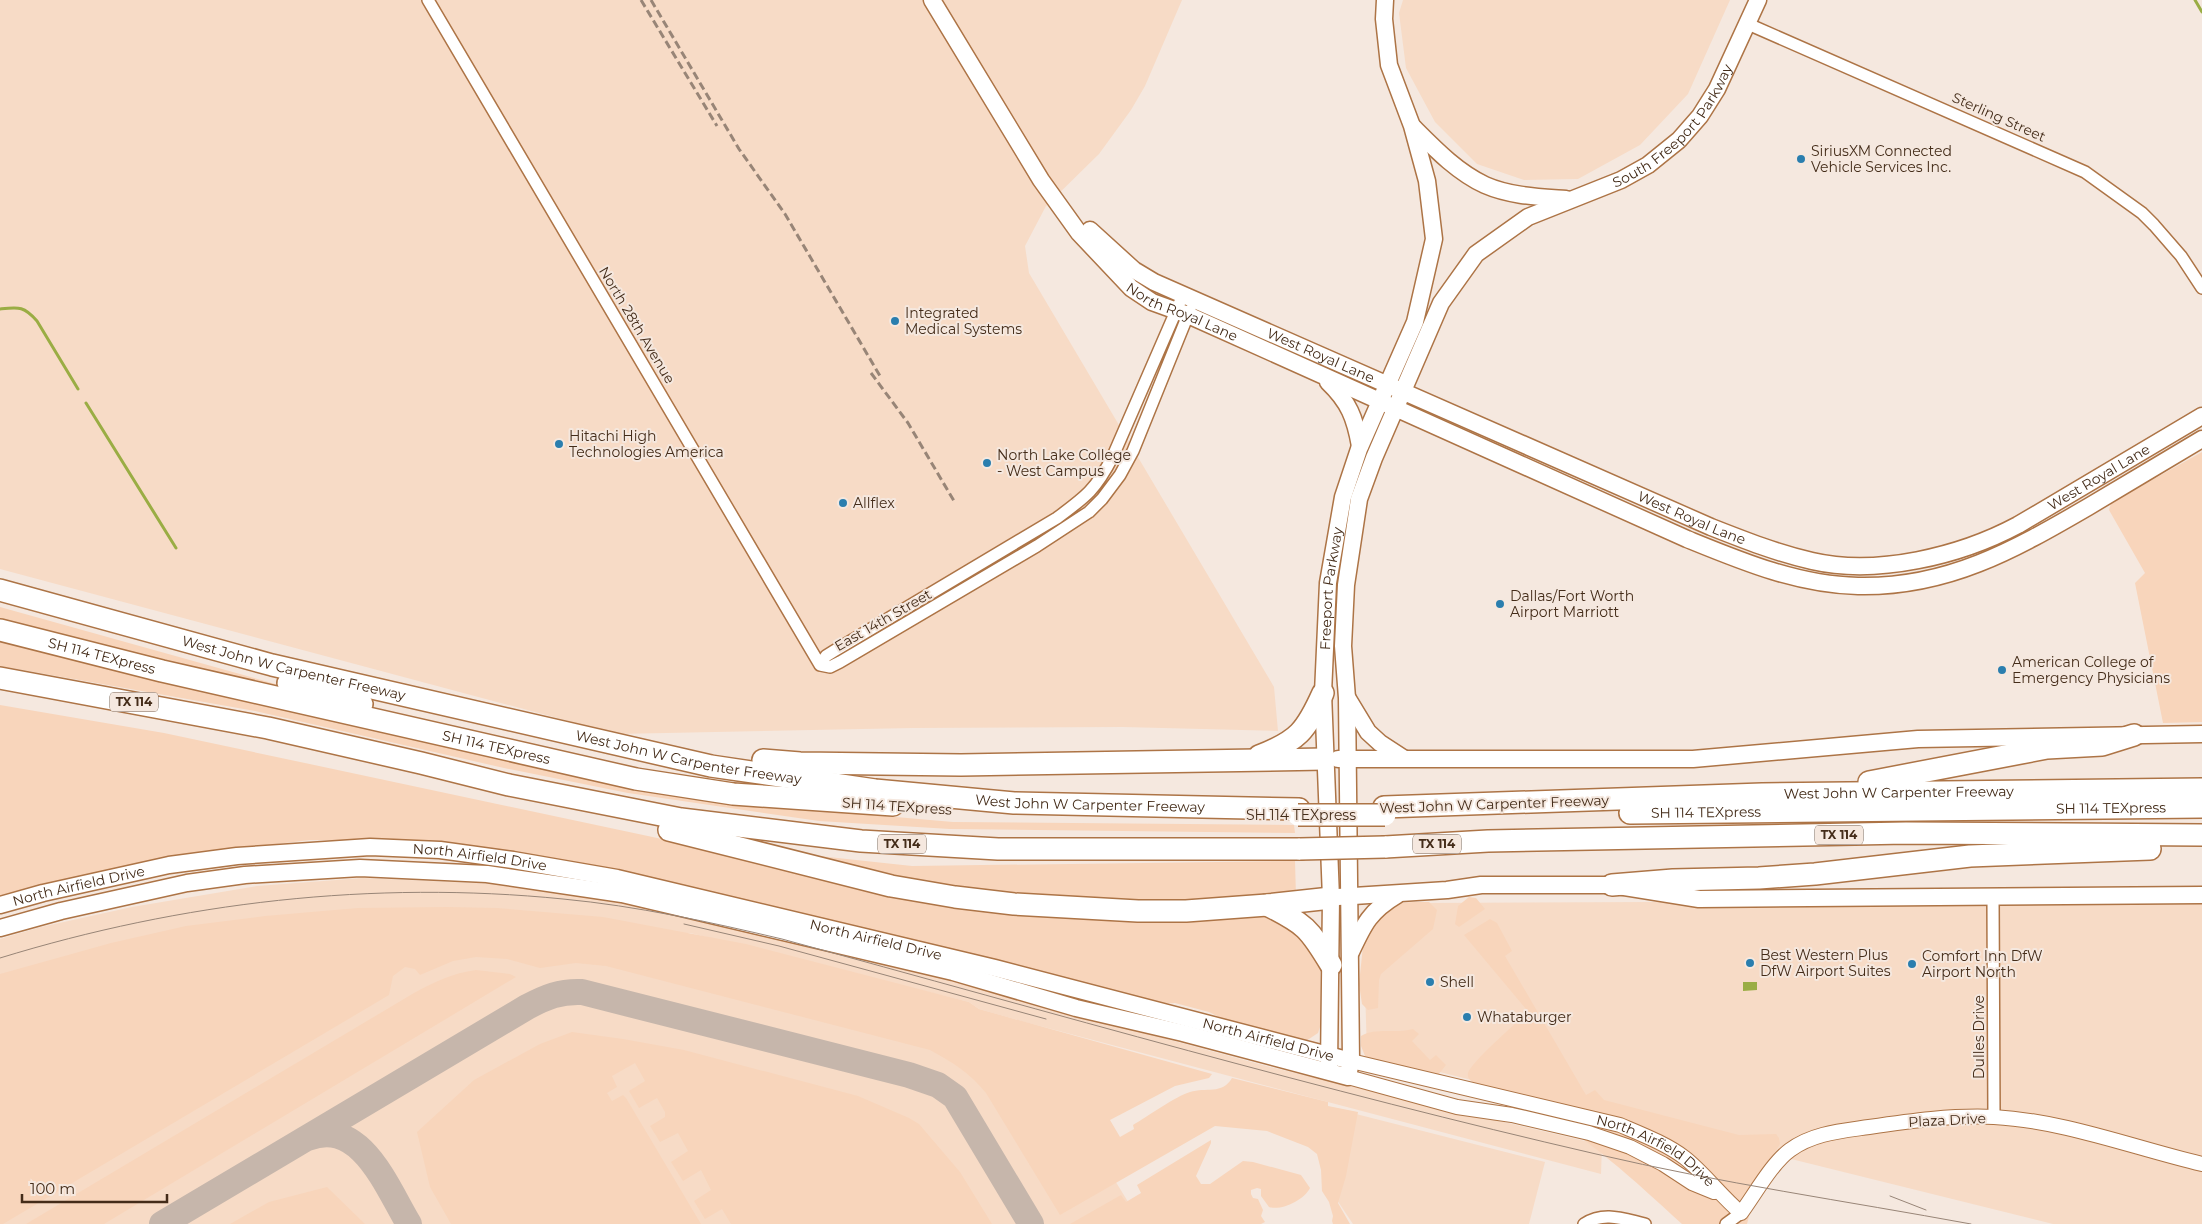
<svg xmlns="http://www.w3.org/2000/svg" width="2202" height="1224" font-family="Montserrat,sans-serif">
<rect width="100%" height="100%" fill="#f5e8df"/>
<path fill="#f7dbc6" d="M0,0H1182L1145,86L1131,110L1099,154L1046,206L1025,246L1029,273L1274,687L1278,731L1123,727L913,728L617,734L0,569Z
M1403,0H1730L1688,94L1640,145L1578,179L1524,180L1477,164L1435,122L1406,68L1399,13Z
M363,878L499,884L565,891L664,909L775,933L1270,1067L1602,1145L1601,1174L1025,1022L979,1009L969,1002L690,933L0,979V939L41,927L132,907L257,886Z
M2202,900V1224H2053L1367,1054L1364,953L1418,903Z
M384,941L827,972L1106,1166L1130,1205V1224H0Z
M1356,1114L1545,1162L1529,1224H1353L1335,1197Z"/>
<path fill="#f8d5bb" d="M2202,452V722L2163,723L2135,583L2145,573L2109,510L2111,503Z
M0,607L329,699L0,622Z
M0,635L827,811L953,822L1294,825L1295,833L950,829L819,821L628,793L504,768L255,711L0,666Z
M0,705L164,733L756,859L929,902L1272,917L1298,930L1320,967L1321,1024L1318,1033L1306,1041L1233,1024L1209,1012L1175,1003L1157,1004L839,922L635,878L424,844V841L310,840L162,858L0,897Z
M791,853L912,866L1295,861L1296,897L1225,904L987,897Z
M1469,897L1476,898L1485,909L1459,927L1455,924L1458,906Z
M1414,902H1429L1437,910L1433,929L1381,974L1379,980L1378,1008L1368,1010L1362,1004L1359,984L1363,946L1369,931L1382,915L1397,903Z
M447,907L497,908L603,917L746,944L969,1002L979,1009L1212,1074L1209,1078L1175,1086L1110,1120L1120,1137L1134,1129L1133,1125C1147,1117 1176,1096 1190,1092C1206,1087 1222,1095 1232,1078L1328,1102V1106L1358,1112L1346,1176L1338,1203L1350,1224H1333L1332,1221L1333,1216L1329,1202L1322,1191L1321,1170L1317,1154L1308,1147L1267,1131L1215,1126L1060,1215L986,1093C970,1073 952,1062 930,1050L606,966L576,963L540,968L507,959L476,957L453,961L420,975L415,969L405,967L393,976L389,995L3,1224H0V974L111,943L186,926L265,916L358,908Z
M1490,919L1497,923L1512,951L1505,956L1586,1095L1595,1090L1604,1100L1739,1135L1776,1134L1779,1138L1780,1144L1759,1177L1747,1224H1682C1635,1181 1587,1136 1531,1106C1512,1097 1493,1090 1474,1083C1471,1081 1467,1078 1468,1074C1468,1065 1516,1023 1525,1015L1526,1009L1464,935Z
M476,970L510,974L516,977L104,1224H26L414,993C434,982 453,973 476,970Z
M1413,1029L1419,1034L1412,1041L1430,1060L1436,1055L1446,1065L1438,1075L1425,1074L1371,1059L1365,1056L1361,1046V1036C1376,1027 1395,1034 1413,1029Z
M572,1032L623,1039L684,1050L858,1096L909,1118L919,1124L960,1172L992,1224H731L722,1209L705,1219L694,1201L711,1190L701,1170L683,1181L671,1162L688,1151L678,1133L660,1142L650,1126L665,1117V1112L657,1098L639,1108L629,1091L645,1081L635,1063L612,1076L617,1087L607,1093L612,1101L623,1095L626,1098L701,1224H451L430,1187L417,1132L474,1080L540,1044Z
M1211,1140V1143L1196,1176L1201,1184H1210L1243,1161L1253,1162L1301,1175L1310,1188C1304,1200 1282,1211 1269,1207L1261,1196V1189L1257,1188L1251,1190V1194L1253,1198L1258,1199L1263,1210L1261,1216L1265,1222L1261,1224H1070L1121,1195L1126,1202L1141,1193L1137,1185Z
M327,1187L365,1224H230L269,1202Z"/>
<path fill="#9aad44" d="M1743,982H1757V990L1743,991Z"/>
<g fill="none" stroke-linecap="round" stroke-linejoin="round">
<path stroke="#9aad44" stroke-width="3" d="M2195,0L2202,12
M0,309C19,307 24,306 37,321L78,389
M86,403L176,548"/>
<path stroke="#c6b6ab" stroke-width="26" d="M308,1138C361,1117 387,1188 409,1224
M162,1224L527,1007C546,997 560,991 582,992L909,1075L938,1085L955,1097L1031,1224"/>
<defs>
<path id="minor" d="M428,0L820,665
M1748,24L2085,172L2142,213L2154,225L2181,256L2202,288
M820,665L830,667L840,662L1037,546L1089,512L1102,499L1120,475L1133,451L1190,310
M820,665L826,656L834,651L1057,518C1087,496 1096,489 1113,456L1183,295
M1993,897L1994,1117
M1584,1224C1604,1211 1623,1219 1645,1224
M1726,1224L1741,1213"/>
<g id="tertiary">
<path id="s1" d="M1351,1061L1620,1125C1641,1134 1667,1144 1685,1158C1704,1173 1721,1196 1741,1213C1755,1194 1772,1163 1790,1150C1813,1133 1842,1131 1869,1127C1910,1121 1953,1115 1994,1117C2065,1121 2134,1148 2202,1164"/>
<path d="M1348,1077L1457,1107L1512,1115L1589,1133L1630,1147L1663,1164L1692,1183L1714,1192"/>
</g>
<g id="secondary">
<path id="s2" d="M932,0L1041,180L1079,233L1131,288L1152,302L1188,315L1687,539C1741,561 1798,585 1858,586C1947,588 2014,550 2088,507C2126,484 2164,462 2202,439"/>
<path d="M1413,127C1434,148 1457,172 1485,185C1510,196 1539,197 1566,199"/>
<path id="s3" d="M1090,230L1134,270L1154,282L1711,527C1744,540 1777,553 1812,561C1877,576 1960,556 2018,525L2202,416"/>
<path d="M1328,382C1349,402 1355,418 1360,446"/>
<path d="M1348,699L1368,732L1380,743L1403,758"/>
<path d="M1338,759H1693L1918,739L2202,734"/>
<path d="M1338,897L1447,890L1481,885H1612L1699,899L2202,895"/>
<path id="s4" d="M0,905L43,893L169,865L237,856L370,847L440,850L513,860L617,878L995,968L1351,1061"/>
<path id="s5" d="M0,928L61,911L187,883L245,875L360,868L487,874L622,894L953,972L1076,1008L1183,1033L1348,1077L1351,1061L1347,698L1343,646L1346,585L1359,499L1374,458L1441,303L1476,254L1528,217L1621,180L1648,165L1679,140L1700,116L1717,89L1758,0"/>
<path d="M1351,952C1364,924 1370,911 1397,895"/>
<path id="s6" d="M1329,1067L1331,898L1323,693L1328,583L1343,497L1359,449L1415,322L1434,239L1427,181L1412,126L1389,65L1384,19L1385,0"/>
</g>
<g id="motorway">
<path id="s7" d="M0,590L272,665L711,766L875,790L1014,803L1299,809"/>
<path id="s8" d="M0,630L162,671L636,779L733,794L893,805"/>
<path d="M0,678L268,728L421,763L509,785L681,819L861,841L998,849H1300"/>
<path d="M288,683L362,704"/>
<path d="M1259,756C1298,741 1306,731 1323,693"/>
<path d="M763,760L800,763L961,765L1325,759"/>
<path d="M1869,782L2047,748L2102,745L2134,735"/>
<path id="s9" d="M1384,807L1762,794L2202,789"/>
<path id="s10" d="M1630,813L2202,807"/>
<path d="M669,830L891,886L955,897L1014,904L1138,911H1186L1267,905L1331,898"/>
<path d="M1385,847L1488,841L1906,833L2202,835"/>
<path d="M1612,885L1673,880L1759,878L1815,874L1970,856L2150,849"/>
<path d="M1267,905C1305,924 1309,928 1331,965"/>
</g>
</defs>
<use href="#minor" stroke="#ad7446" stroke-width="14"/>
<use href="#tertiary" stroke="#ad7446" stroke-width="16"/>
<use href="#secondary" stroke="#ad7446" stroke-width="19"/>
<use href="#motorway" stroke="#ad7446" stroke-width="24"/>
<use href="#minor" stroke="#fff" stroke-width="11"/>
<use href="#tertiary" stroke="#fff" stroke-width="14"/>
<use href="#secondary" stroke="#fff" stroke-width="16"/>
<use href="#motorway" stroke="#fff" stroke-width="21"/>
<path stroke="#988577" stroke-width="1" d="M684,924L779,946L1046,1019
M0,958C182,902 373,880 563,899C637,906 710,922 782,939C1053,1013 1323,1091 1596,1154C1720,1183 1846,1201 1971,1224
M1890,1196L1926,1210"/>
<path stroke="#988577" stroke-width="3" stroke-dasharray="8 4" stroke-linecap="butt" d="M641,0L717,126
M651,0L739,149L785,214L880,376
M871,373L908,423L954,501"/>
<defs>
<path id="motorway-bridge" d="M1298,815H1385
M1300,849L1385,847"/>
</defs>
<use href="#motorway-bridge" stroke="#ad7446" stroke-width="24" stroke-linecap="butt"/>
<use href="#motorway-bridge" stroke="#fff" stroke-width="21"/>
</g>
<g fill="#2a7eae" stroke="#f5e8df" stroke-width="2">
<circle cx="1801" cy="159" r="5"/>
<circle cx="895" cy="321" r="5"/>
<circle cx="559" cy="444" r="5"/>
<circle cx="987" cy="463" r="5"/>
<circle cx="843" cy="503" r="5"/>
<circle cx="1500" cy="604" r="5"/>
<circle cx="2002" cy="670" r="5"/>
<circle cx="1750" cy="963" r="5"/>
<circle cx="1912" cy="964" r="5"/>
<circle cx="1430" cy="982" r="5"/>
<circle cx="1467" cy="1017" r="5"/>
</g>
<g text-anchor="middle" stroke-width="4" stroke-linejoin="round" paint-order="stroke">
<g fill="#f5e8df" stroke="#796454" stroke-width="1">
<rect x="110" y="692.5" width="48" height="19" rx="4"/>
<rect x="1815" y="825.5" width="48" height="19" rx="4"/>
<rect x="878" y="834.5" width="48" height="19" rx="4"/>
<rect x="1413" y="834.5" width="48" height="19" rx="4"/>
</g>
<g font-size="12" font-weight="bold" fill="#442c19">
<text x="134" y="706">TX 114</text>
<text x="1839" y="839">TX 114</text>
<text x="902" y="848">TX 114</text>
<text x="1437" y="848">TX 114</text>
</g>
<g font-size="14" fill="#442c19" stroke="#f5e8df">
<text transform="translate(1999 117) rotate(24)" y="5">Sterling Street</text>
<text dy="5" stroke="none"><textPath href="#s5" startOffset="2471">South Freeport Parkway</textPath></text>
<text dy="5" stroke="none"><textPath href="#s2" startOffset="408">North Royal Lane</textPath></text>
<text transform="translate(637 325) rotate(59)" y="5">North 28th Avenue</text>
<text dy="5" stroke="none"><textPath href="#s3" startOffset="265">West Royal Lane</textPath></text>
<text dy="5" stroke="none"><textPath href="#s3" startOffset="1105">West Royal Lane</textPath></text>
<text dy="5" stroke="none"><textPath href="#s3" startOffset="670">West Royal Lane</textPath></text>
<text dy="5" stroke="none"><textPath href="#s6" startOffset="479">Freeport Parkway</textPath></text>
<text transform="translate(883 620) rotate(-30)" y="5">East 14th Street</text>
<text dy="5" stroke="none"><textPath href="#s8" startOffset="105">SH 114 TEXpress</textPath></text>
<text dy="5" stroke="none"><textPath href="#s7" startOffset="304">West John W Carpenter Freeway</textPath></text>
<text dy="5" stroke="none"><textPath href="#s8" startOffset="510">SH 114 TEXpress</textPath></text>
<text dy="5" stroke="none"><textPath href="#s7" startOffset="709">West John W Carpenter Freeway</textPath></text>
<text dy="5" stroke="none"><textPath href="#s9" startOffset="515">West John W Carpenter Freeway</textPath></text>
<text dy="5" stroke="none"><textPath href="#s7" startOffset="1114">West John W Carpenter Freeway</textPath></text>
<text transform="translate(1494 804) rotate(-2)" y="5">West John W Carpenter Freeway</text>
<text transform="translate(897 806) rotate(4)" y="5">SH 114 TEXpress</text>
<text dy="5" stroke="none"><textPath href="#s10" startOffset="481">SH 114 TEXpress</textPath></text>
<text dy="5" stroke="none"><textPath href="#s10" startOffset="76">SH 114 TEXpress</textPath></text>
<text x="1301" y="820">SH 114 TEXpress</text>
<text dy="5" stroke="none"><textPath href="#s4" startOffset="486">North Airfield Drive</textPath></text>
<text dy="5" stroke="none"><textPath href="#s4" startOffset="81">North Airfield Drive</textPath></text>
<text dy="5" stroke="none"><textPath href="#s4" startOffset="891">North Airfield Drive</textPath></text>
<text transform="translate(1979 1037) rotate(-90)" y="5">Dulles Drive</text>
<text dy="5" stroke="none"><textPath href="#s4" startOffset="1296">North Airfield Drive</textPath></text>
<text transform="translate(1947 1120) rotate(-3)" y="5">Plaza Drive</text>
<text dy="5" stroke="none"><textPath href="#s1" startOffset="320">North Airfield Drive</textPath></text>
</g>
<g font-size="14" fill="#442c19" stroke="#f5e8df" text-anchor="start">
<text x="1811" y="156">SiriusXM Connected<tspan x="1811" dy="16">Vehicle Services Inc.</tspan></text>
<text x="905" y="318">Integrated<tspan x="905" dy="16">Medical Systems</tspan></text>
<text x="569" y="441">Hitachi High<tspan x="569" dy="16">Technologies America</tspan></text>
<text x="997" y="460">North Lake College<tspan x="997" dy="16">- West Campus</tspan></text>
<text x="853" y="508">Allflex</text>
<text x="1510" y="601">Dallas/Fort Worth<tspan x="1510" dy="16">Airport Marriott</tspan></text>
<text x="2012" y="667">American College of<tspan x="2012" dy="16">Emergency Physicians</tspan></text>
<text x="1760" y="960">Best Western Plus<tspan x="1760" dy="16">DfW Airport Suites</tspan></text>
<text x="1922" y="961">Comfort Inn DfW<tspan x="1922" dy="16">Airport North</tspan></text>
<text x="1440" y="987">Shell</text>
<text x="1477" y="1022">Whataburger</text>
</g>
</g>
<path d="M22 1194v8h145v-8" fill="none" stroke="#442c19" stroke-width="2.5"/>
<text x="30" y="1194" font-size="15" fill="#442c19" stroke="#f5e8df" stroke-width="4" paint-order="stroke">100 m</text>
</svg>
